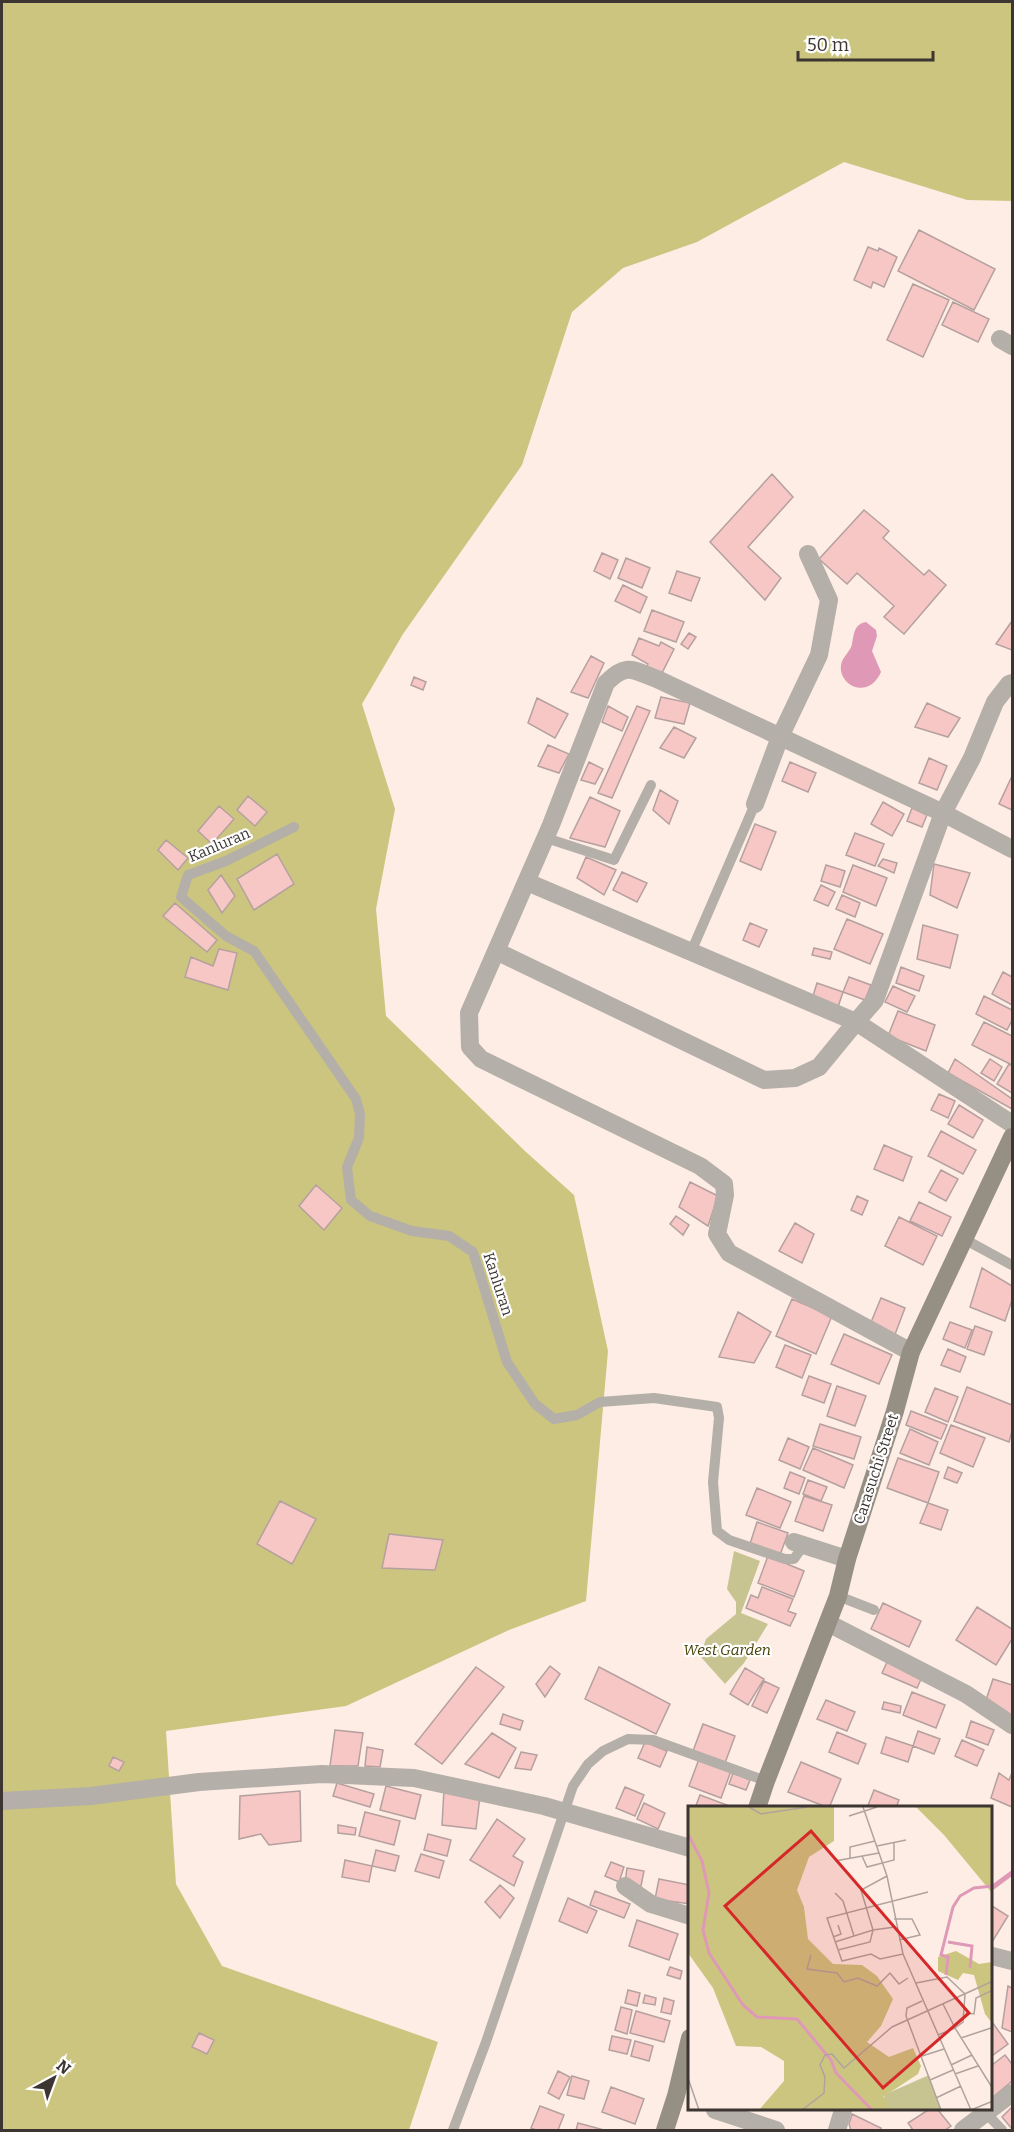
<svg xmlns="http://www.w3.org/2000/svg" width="1014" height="2132" font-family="Bitter,serif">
<rect width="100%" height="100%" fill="#fdede5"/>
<path fill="#c8c492" d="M734,1551L760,1561L741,1613L768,1624L744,1663L725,1684L700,1656L706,1639L736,1614V1602L727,1589Z"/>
<path fill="#ccc57f" d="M2,2H1012V201L967,200L844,162L697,242L623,268L572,312L522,465L403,634L362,704L395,809L376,909L386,1016L526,1152L574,1195L608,1351L586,1601L509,1630L346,1706L166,1731L176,1884L222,1966L438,2042L409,2130H2Z"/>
<path fill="#df99b6" d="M866,622L876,630L877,636L872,651L881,672C868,701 838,685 841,665C842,657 851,651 852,644C854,634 854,624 866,622Z"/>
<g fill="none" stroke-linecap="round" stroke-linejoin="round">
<path stroke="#df99b6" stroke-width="5" d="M993,1887L1012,1873"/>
</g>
<path fill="#f7c7c5" stroke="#b5a09f" stroke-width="1.5" d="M919,230L995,269L974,310L898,271Z
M868,247L878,251L879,248L897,257L884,287L873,282L871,288L854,280Z
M913,284L949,300L923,357L887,340Z
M953,302L989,319L978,342L942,325Z
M772,474L793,497L748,547L781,578L765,600L710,542Z
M864,510L889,531L883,538L924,575L929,570L946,585L904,634L884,617L894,606L857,573L847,584L819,559Z
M602,553L618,560L610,579L594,571Z
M626,558L650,568L642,588L618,578Z
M677,571L700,578L691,601L669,593Z
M623,585L647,597L640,613L615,601Z
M652,610L684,622L676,642L644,631Z
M1012,621V650L996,644Z
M689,633L696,637L688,649L681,644Z
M639,638L659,646L661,642L674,649L661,675L646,668L648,664L632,655Z
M591,656L604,663L588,698L571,692Z
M414,677L426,682L423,690L411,685Z
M661,697L690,703L684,724L655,718Z
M537,698L568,714L555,738L528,723Z
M927,703L960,718L948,737L915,727Z
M608,706L628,717L622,731L602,722Z
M637,706L650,711L612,798L598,793Z
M674,727L696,738L684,758L660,748Z
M548,745L569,754L559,773L538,766Z
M929,758L947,766L937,790L919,783Z
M589,762L603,769L595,784L581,780Z
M790,762L816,773L808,792L782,781Z
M1012,776V810L999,804Z
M660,790L678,801L669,824L653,810Z
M248,796L267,812L255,826L237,810Z
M590,797L620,811L605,847L570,838Z
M883,802L904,814L892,836L871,824Z
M219,806L234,819L212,844L198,831Z
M912,808L927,815L922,827L907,821Z
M755,824L776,832L761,870L740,861Z
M855,833L884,844L875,866L846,855Z
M166,840L188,858L178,870L158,850Z
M277,854L294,884L254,910L237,879Z
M586,857L616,870L604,895L577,878Z
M883,859L897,863L894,873L878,866Z
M934,864L970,873L957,908L930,895Z
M826,865L845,871L840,887L821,881Z
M853,865L887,878L876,906L843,892Z
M622,872L647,883L637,902L613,890Z
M221,875L235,896L222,913L208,890Z
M821,885L835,892L828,906L814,900Z
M842,895L860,903L855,917L836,909Z
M175,903L217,940L207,952L163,916Z
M847,919L883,934L870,964L834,949Z
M750,923L767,930L759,947L743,940Z
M923,925L958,935L950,968L917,959Z
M814,948L832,952L830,959L812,955Z
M219,949L237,953L228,990L185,977L191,957L213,966Z
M901,967L924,976L919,991L896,983Z
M1003,972L1012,977V1005L992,994Z
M849,977L871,985L865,1000L843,992Z
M817,983L843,992L838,1007L812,999Z
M893,986L915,996L907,1012L885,1002Z
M984,996L1012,1010V1020L1007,1030L976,1014Z
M898,1011L935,1025L926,1051L888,1036Z
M984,1022L1012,1036V1065L972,1045Z
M955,1059L1012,1099V1109L948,1073Z
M990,1059L1002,1067L994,1081L981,1073Z
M1009,1064L1012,1066V1093L997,1084Z
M939,1094L955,1101L948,1118L931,1110Z
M959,1105L983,1120L973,1138L948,1124Z
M941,1131L976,1150L963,1174L928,1156Z
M884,1145L912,1157L903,1181L874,1169Z
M941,1170L958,1179L946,1201L929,1192Z
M690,1182L718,1196L708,1226L679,1207Z
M316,1185L342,1208L324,1230L299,1206Z
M857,1196L868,1201L862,1215L851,1210Z
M919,1202L951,1217L942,1236L910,1221Z
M676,1216L689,1225L683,1235L670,1224Z
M899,1217L937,1236L923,1265L885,1246Z
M795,1223L814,1234L802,1263L779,1251Z
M982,1268L1012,1286V1300L1005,1321L970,1307Z
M881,1298L905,1308L894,1337L869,1327Z
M792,1299L832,1316L816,1354L776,1336Z
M738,1312L771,1332L754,1363L719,1357Z
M950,1322L972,1330L965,1348L943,1339Z
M975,1326L992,1332L984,1355L967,1349Z
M844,1334L892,1355L879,1384L831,1364Z
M785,1345L811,1355L802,1378L776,1367Z
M948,1349L966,1357L960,1372L941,1365Z
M809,1376L831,1384L824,1403L802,1395Z
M837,1386L866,1396L855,1426L827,1416Z
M967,1387L1012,1405V1431L1009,1442L954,1421Z
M935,1388L958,1397L948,1422L925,1412Z
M911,1411L947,1425L941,1439L906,1425Z
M820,1424L861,1437L854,1459L813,1446Z
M951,1425L985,1438L973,1467L940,1453Z
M910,1429L938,1442L929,1465L900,1453Z
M788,1438L809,1447L800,1469L779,1460Z
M813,1448L853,1465L844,1488L803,1470Z
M898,1458L939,1472L928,1503L887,1488Z
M948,1467L962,1473L957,1483L944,1478Z
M790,1472L805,1478L799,1494L784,1488Z
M808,1480L827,1487L821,1501L803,1494Z
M757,1488L791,1502L780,1528L746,1515Z
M804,1496L832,1505L823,1531L795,1521Z
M280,1501L316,1519L292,1564L257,1544Z
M928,1503L948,1510L941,1530L920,1523Z
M757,1522L788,1533L780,1555L750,1544Z
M389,1534L443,1540L435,1570L382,1568Z
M768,1556L804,1571L794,1597L758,1583Z
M762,1587L793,1599L788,1611L796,1614L790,1626L746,1608L751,1595L758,1598Z
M883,1603L921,1621L909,1647L871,1629Z
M977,1607L1012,1629V1639L996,1665L956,1640Z
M888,1660L923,1675L917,1688L882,1673Z
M550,1666L560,1674L545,1697L536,1684Z
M476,1667L504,1687L442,1764L415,1744Z
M599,1667L670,1704L656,1734L585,1699Z
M745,1668L764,1679L748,1705L730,1694Z
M993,1679L1012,1685V1717L986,1700Z
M764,1681L779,1688L767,1713L752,1706Z
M912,1692L945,1705L936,1728L903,1715Z
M826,1700L855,1712L847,1731L817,1719Z
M884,1702L901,1706L900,1713L882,1709Z
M503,1714L523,1721L520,1730L500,1724Z
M971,1721L994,1730L988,1745L966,1737Z
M703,1724L735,1736L725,1763L693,1751Z
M335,1730L363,1733L358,1766H330Z
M918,1731L940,1739L934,1754L913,1746Z
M837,1732L866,1744L858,1764L829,1752Z
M492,1733L516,1748L499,1778L465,1764Z
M886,1737L913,1746L908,1762L881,1753Z
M962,1740L984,1750L977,1766L955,1756Z
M645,1742L667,1751L660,1767L638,1758Z
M367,1747L383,1750L380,1767L365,1766Z
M521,1752L537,1755L531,1770L515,1768Z
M113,1757L124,1762L119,1771L109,1766Z
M699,1759L731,1771L721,1798L689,1786Z
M801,1762L841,1779L829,1808L788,1792Z
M733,1773L750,1780L746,1790L729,1784Z
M999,1773L1009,1780L1012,1773V1807L991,1798Z
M337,1783L374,1794L370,1807L333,1796Z
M386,1786L421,1795L415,1819L380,1810Z
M625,1787L644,1795L635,1816L616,1808Z
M444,1790L480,1796L476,1829L442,1825Z
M874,1790L899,1800L896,1808H867Z
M300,1791L301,1841L269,1845L261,1834L239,1839L240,1796Z
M700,1795L727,1805L725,1808H695Z
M644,1803L665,1813L658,1829L637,1819Z
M365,1812L400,1821L394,1845L359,1836Z
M497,1819L525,1839L513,1856L523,1862L514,1886L470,1860Z
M338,1825L356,1828L355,1835L338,1833Z
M428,1834L451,1840L447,1856L424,1850Z
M376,1850L399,1856L395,1871L372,1866Z
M421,1854L444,1861L439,1878L415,1871Z
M345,1860L372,1866L369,1882L342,1877Z
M611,1862L624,1867L619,1882L605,1876Z
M627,1868L644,1871L641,1886L625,1883Z
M659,1879L690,1885V1904L655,1899Z
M500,1885L514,1898L500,1918L485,1902Z
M595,1891L630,1904L624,1918L590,1905Z
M568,1898L597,1911L587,1933L559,1921Z
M992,1906L1008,1916L992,1942Z
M637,1920L678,1934L669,1960L629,1946Z
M670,1967L682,1971L680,1979L667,1975Z
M1008,1986L1012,1988V2032L1002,2028Z
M628,1990L640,1993L637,2006L625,2003Z
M645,1995L656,1998L655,2005L643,2003Z
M664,1998L674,2001L671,2014L661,2012Z
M621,2007L632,2010L627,2034L615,2030Z
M636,2011L670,2021L664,2042L630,2033Z
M992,2022L1008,2044L993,2055L992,2053Z
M199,2033L214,2040L207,2054L192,2047Z
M612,2036L631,2040L627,2054L609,2050Z
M635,2041L653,2046L649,2061L631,2056Z
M1005,2055L1012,2064V2081L992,2098V2065Z
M558,2071L570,2077L559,2099L548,2093Z
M572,2076L589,2081L584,2099L567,2095Z
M611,2087L644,2099L635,2124L602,2112Z
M540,2106L564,2115L558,2130H536L531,2128Z
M1012,2107V2129L1002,2117Z
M928,2110H938L951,2126L945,2130H913L908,2123Z
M852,2114L881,2128L880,2130H851L849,2124Z
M578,2123L604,2130H576Z"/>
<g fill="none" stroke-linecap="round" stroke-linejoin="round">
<path stroke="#b4afa8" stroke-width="10" d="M294,827L226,861L188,875L181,897L226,936L254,951L356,1099L360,1114L359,1138L347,1167L351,1200L370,1216L412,1231L449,1236L473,1252L507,1362L535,1404L554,1419L577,1415L600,1402L654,1398L717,1407L719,1418L713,1482L717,1531L729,1540L785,1559H794L803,1546
M546,838L614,860L651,785
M691,952L755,804
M964,1239L1012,1265
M838,1596L874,1610
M987,2114L1002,2130
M453,2130L486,2042L573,1786L588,1764L603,1751L628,1739L653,1740L766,1781"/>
<path stroke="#b4afa8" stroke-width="18" d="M1000,339L1012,346
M755,804L780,737L819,655L829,600L808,554
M527,882L856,1022L875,1000L943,813L972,758L995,702L1009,684L1012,683
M496,951L764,1080L795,1078L819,1067L856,1022L1012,1124
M911,1352L729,1253L717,1234L725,1195L724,1184L700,1166L481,1059L470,1047L469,1013L551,825L606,683C627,662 632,670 657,679L943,813L1012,849
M794,1542L847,1559
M828,1623L966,1694L1012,1725
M2,1801L91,1796L199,1782L322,1774L414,1778L544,1806L690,1848
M625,1886L651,1904L690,1916
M992,1956L1012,1961
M715,2110L776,2130
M837,2130L843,2110
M963,2130L1012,2093"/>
<path stroke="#968f84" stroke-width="18" d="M757,1808L766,1781L838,1596L847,1559L895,1411L911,1352L1012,1137
M665,2130L676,2096L690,2038"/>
</g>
<g text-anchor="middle" stroke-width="4.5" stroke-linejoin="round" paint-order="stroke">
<g font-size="15" fill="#3c3531" stroke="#fefefe">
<text transform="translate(219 845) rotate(-23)" y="5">Kanluran</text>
<text transform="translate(498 1284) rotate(72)" y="5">Kanluran</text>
<text transform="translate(876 1469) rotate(-72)" y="5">Carasuchi Street</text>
</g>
<g font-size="15" font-style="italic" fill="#433e03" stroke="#fefefe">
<text x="727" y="1655">West Garden</text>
</g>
</g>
<g transform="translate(688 1806)">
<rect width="304" height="304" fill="#fdede5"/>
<path d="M241,269L253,304H203L194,294L198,288Z" fill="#c8c492"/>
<path d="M0,1H146V35L121,51L109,84L116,101L120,133L145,158L174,159L189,170L205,193L193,220L179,236L201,251L225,242L233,260L230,268L195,291L203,304H71L96,275V255L73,241L48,240L25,182L0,147ZM228,1H304V87L256,29ZM268,145L291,158L304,156V217L297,208L286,169L275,167L270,174L250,165V151Z" fill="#ccc57f"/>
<path fill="none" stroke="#df99b6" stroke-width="3" d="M0,28L14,55L21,87L15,124L21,147L55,199L69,211L109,213L143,254L148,267L184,304M260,136L284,140L282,162M258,169L260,151L253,149L265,101L272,90L286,82L305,80"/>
<path fill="none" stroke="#b0a39d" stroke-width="1.5" d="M61,1L73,8L119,1M175,1L199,70L215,148L283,304M161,10L189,1M189,40L218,34M174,50L179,61L206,54V37M162,52V41L187,35M147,55L191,47M147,87L155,95L166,130M206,113H224L232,129L211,134M145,131L153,128L150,119M147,136L185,124L173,84L199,70M150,144L182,136L185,124L207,121M215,148L192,153L183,148L154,155L139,112L240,86M123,149L119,163L149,167L156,176L170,172L189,180L202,167L211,178L220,172M228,177L259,171L277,188L275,216L267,222L305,283M234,195L219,202L218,210L253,304M278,207L286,208L288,192L305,184M250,229L267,222L255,198M273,232L303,222M234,250L256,243M263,259L284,249M267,268L290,260M0,272L11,304M242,274L265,264M248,292L273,280M114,304L136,287L137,271L132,259L137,249L144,248L156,262L204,221L305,175M283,304L305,295"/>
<path fill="#d62828" fill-opacity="0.15" stroke="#d62828" stroke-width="3" d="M123,25L281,207L195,282L37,100Z"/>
<rect width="304" height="304" fill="none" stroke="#3c3531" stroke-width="3"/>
</g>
<rect width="1014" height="2132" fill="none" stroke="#3c3531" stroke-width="6"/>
<g transform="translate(54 2078) rotate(41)" stroke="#fefefe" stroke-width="4.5" paint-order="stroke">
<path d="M0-4.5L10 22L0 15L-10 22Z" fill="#3c3531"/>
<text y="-9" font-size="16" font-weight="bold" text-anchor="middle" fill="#3c3531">N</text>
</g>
<path d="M798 51v9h135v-9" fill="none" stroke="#3c3531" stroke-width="3"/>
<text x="807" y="51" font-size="18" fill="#3c3531" stroke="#fefefe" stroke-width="4.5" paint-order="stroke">50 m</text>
</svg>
